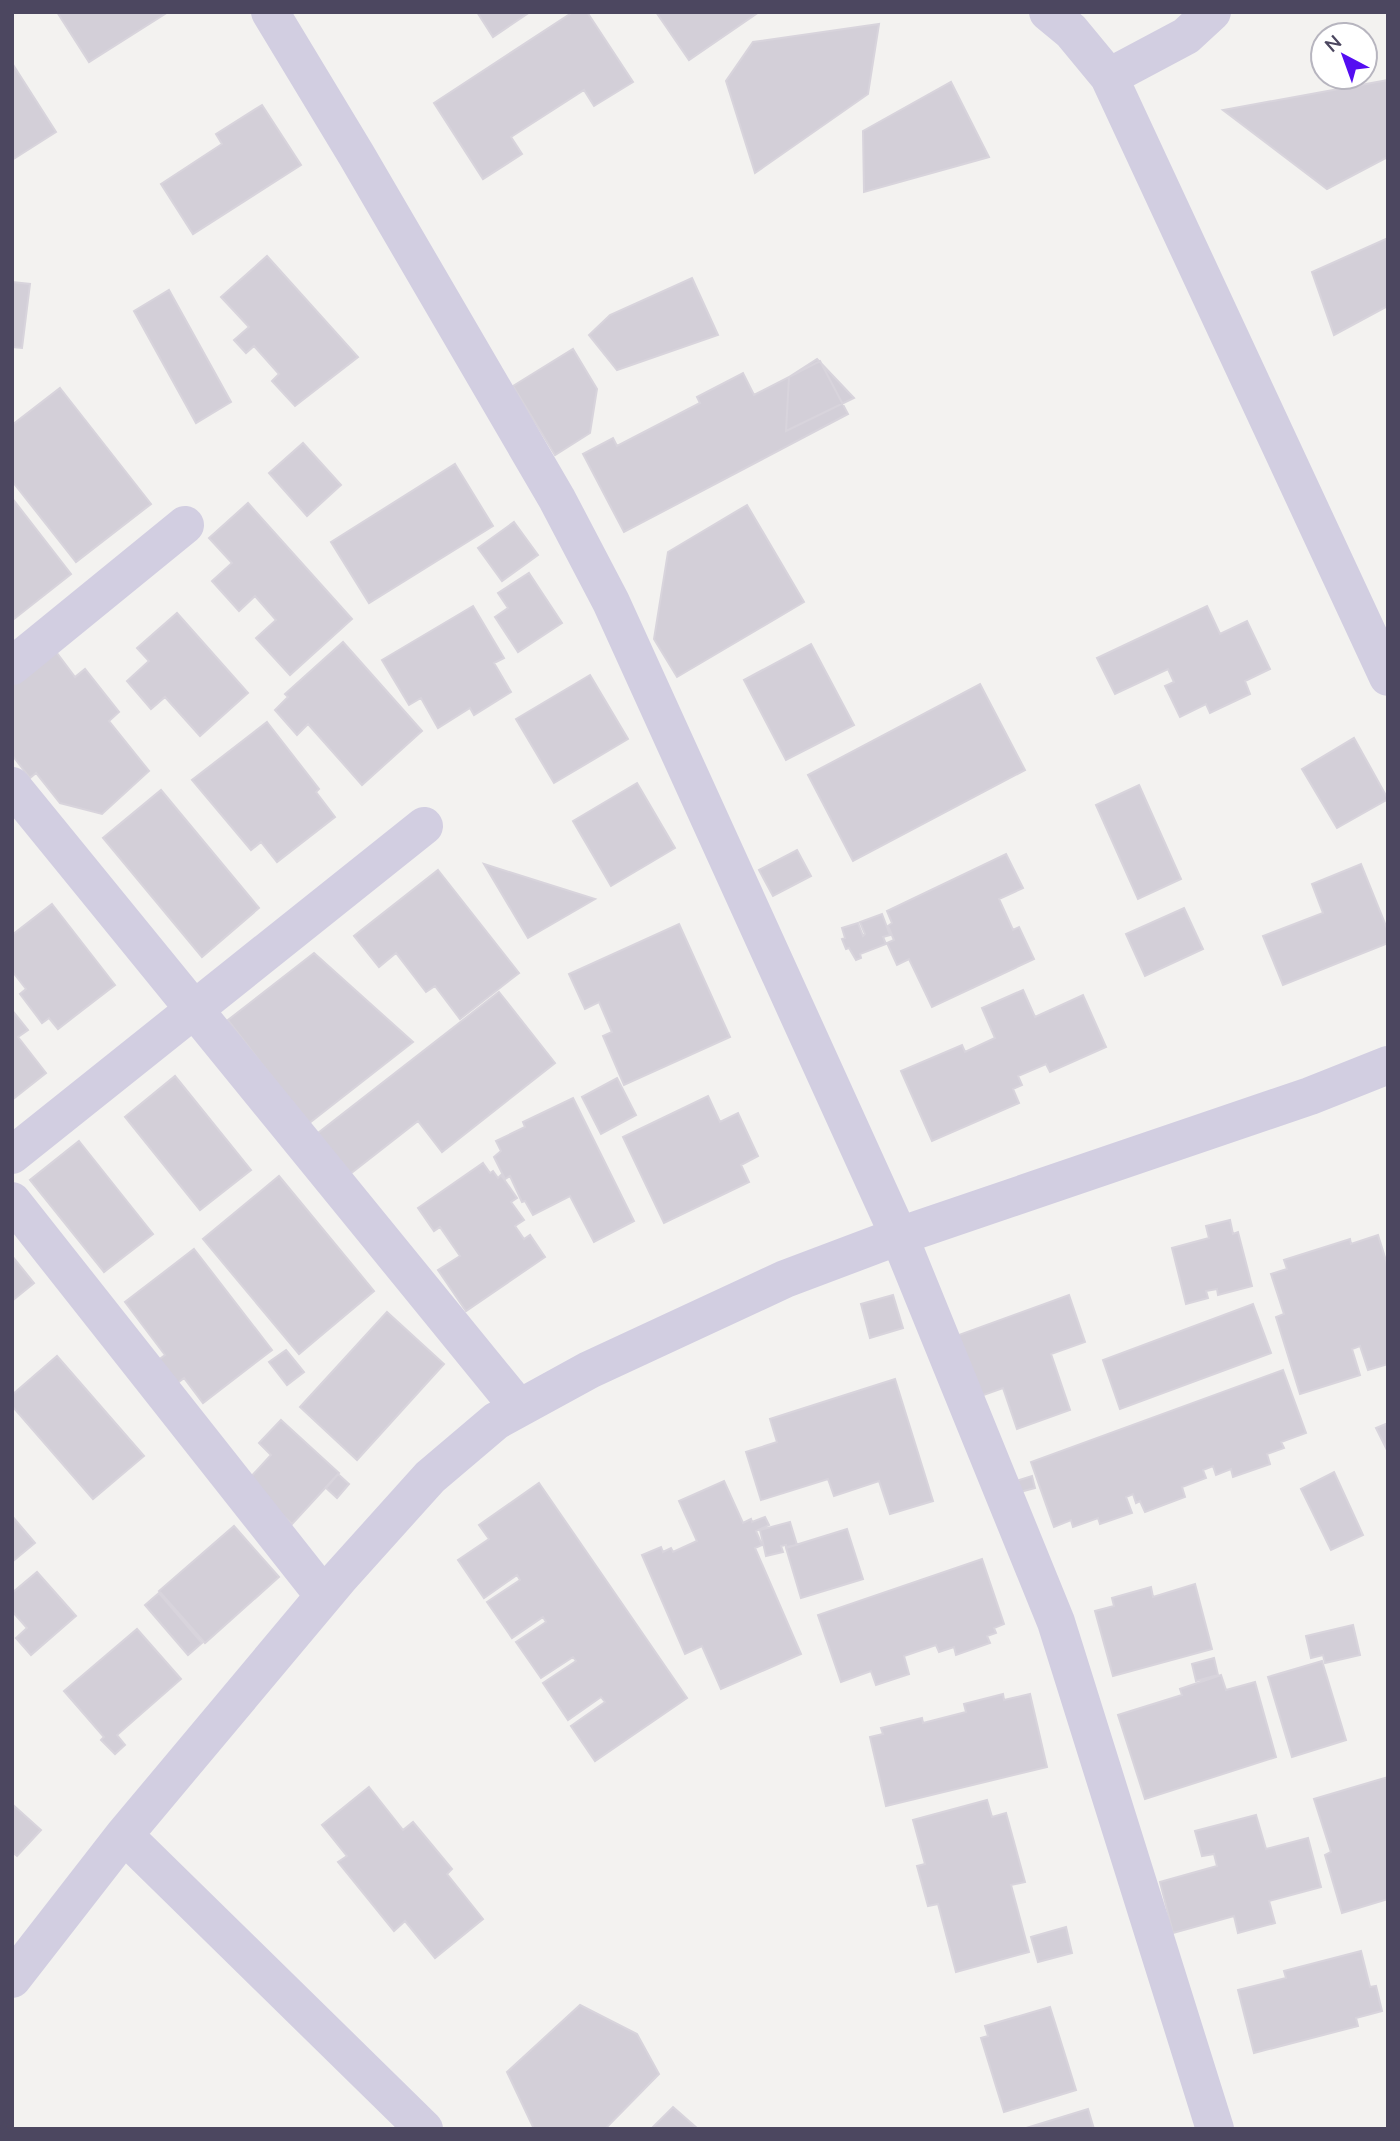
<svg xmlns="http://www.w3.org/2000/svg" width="1400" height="2141" font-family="Mulish,sans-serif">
<rect width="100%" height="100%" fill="#f3f2f0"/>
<path fill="#d3cfd8" stroke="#d8d4dc" stroke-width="2" d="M57,12H168L89,62Z
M477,12H530L493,37Z
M573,12H587L633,82L594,106L584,90L511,137L522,154L483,179L434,103Z
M656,12H759L689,60Z
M879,24L868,94L755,173L726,81L753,42Z
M12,63L56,132L12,160Z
M1388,80V157L1327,189L1223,110Z
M951,82L989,157L864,192L863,131Z
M262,105L301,165L193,234L161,184L222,144L216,134Z
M1388,238V306L1334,335L1312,272Z
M267,256L358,357L295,406L272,381L279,374L254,346L246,353L234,340L249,327L221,297Z
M692,278L718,335L617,370L589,335L610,315Z
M12,282L30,284L22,348L12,347Z
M169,290L231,402L196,423L134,311Z
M573,349L597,389L590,433L555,455L513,386Z
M817,359L854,398L786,431L789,377Z
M820,361L848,414L624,532L583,454L613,438L617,446L700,403L697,397L743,373L754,395Z
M60,388L151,504L76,562L12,481V425Z
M303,443L341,485L307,516L269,473Z
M455,464L493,526L369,603L331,542Z
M12,498L71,574L14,619L12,617Z
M248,503L352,619L290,675L256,638L276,620L255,596L239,611L212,581L232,563L209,538Z
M747,505L804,602L677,677L654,639L668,552Z
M514,522L538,555L502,581L478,548Z
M529,573L562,623L518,652L495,617L508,608L498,593Z
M473,606L504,658L494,663L511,692L474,715L470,708L438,728L421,698L409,705L382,660Z
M1207,606L1220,634L1247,621L1270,669L1245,681L1250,694L1210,713L1206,704L1180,717L1165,686L1174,682L1168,669L1115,694L1097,658Z
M177,613L248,693L200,736L165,697L151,709L127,681L149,661L137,648Z
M343,642L422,731L362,785L308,724L297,735L275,710L288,697L285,694Z
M811,644L854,725L786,760L744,680Z
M51,645L75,677L85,669L119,712L109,721L149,771L102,814L60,803L36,773L30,778L12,755V675Z
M590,675L628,739L554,783L516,719Z
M980,684L1025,770L853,861L808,775Z
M267,722L319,789L316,792L335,817L277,862L261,842L251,850L192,780Z
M1354,738L1388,799L1337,828L1302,769Z
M637,783L675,848L611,886L573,821Z
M1139,785L1181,879L1138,899L1096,805Z
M161,790L259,908L202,957L103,838Z
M797,850L811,876L773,896L759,870Z
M1006,854L1023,888L999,899L1013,930L1019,927L1034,959L932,1007L909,959L897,965L887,943L894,940L888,926L892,923L887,911Z
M484,864L595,899L528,938Z
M1361,864L1388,931V943L1283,985L1263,936L1323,913L1312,884Z
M438,870L519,973L460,1019L435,986L426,992L396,953L379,967L354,936Z
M52,904L115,985L58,1029L49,1018L42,1023L20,994L26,989L12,971V935Z
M1184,908L1203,949L1145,976L1126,934Z
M882,914L890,935L883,937L886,944L860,954L861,958L856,960L849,948L846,949L842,939L845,938L842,928L858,923L863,936L865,934L860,922Z
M679,924L730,1037L624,1085L603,1036L612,1032L599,1002L585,1009L569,974Z
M314,953L413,1042L308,1124L228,1020Z
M1023,990L1035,1017L1083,995L1106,1047L1050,1072L1046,1064L1018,1076L1022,1085L1013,1089L1019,1103L932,1141L901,1071L962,1045L965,1052L995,1038L982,1008Z
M499,992L555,1063L442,1152L418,1121L350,1174L318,1133Z
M12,1010L28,1030L18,1037L46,1073L12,1100Z
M175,1076L251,1170L200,1210L125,1117Z
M617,1078L636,1115L601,1134L582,1097Z
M708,1096L720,1122L738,1113L758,1156L741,1165L749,1182L664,1223L623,1137Z
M573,1098L634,1221L594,1242L570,1196L533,1215L525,1201L522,1202L510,1176L505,1179L494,1157L501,1151L496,1141L525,1127L523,1122Z
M79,1141L153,1234L104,1272L30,1180Z
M483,1163L490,1173L493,1171L498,1178L501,1175L517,1198L511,1202L524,1220L515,1226L524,1239L530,1235L545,1257L466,1311L438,1270L460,1256L440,1227L434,1231L418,1208Z
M279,1176L374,1291L299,1354L203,1239Z
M1230,1220L1233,1234L1238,1232L1252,1286L1218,1295L1217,1289L1206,1291L1208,1298L1186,1304L1172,1248L1209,1238L1206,1226Z
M1378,1235L1388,1267V1364L1368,1370L1360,1346L1352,1349L1360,1375L1300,1394L1276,1317L1284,1314L1271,1274L1287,1269L1284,1260L1350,1239L1351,1244Z
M194,1249L272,1350L203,1403L184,1378L175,1385L157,1361L165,1355L125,1302Z
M12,1256L34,1283L12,1301Z
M893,1295L903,1328L870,1338L861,1304Z
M1069,1295L1085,1342L1051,1354L1070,1410L1017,1429L1003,1388L978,1397L956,1336Z
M1253,1304L1271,1353L1120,1409L1103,1360Z
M387,1312L444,1364L357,1460L300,1407Z
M286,1350L304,1372L287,1385L269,1362Z
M57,1356L144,1456L93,1499L12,1406V1395Z
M1283,1370L1306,1433L1281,1442L1284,1448L1267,1454L1270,1464L1233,1477L1231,1469L1216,1475L1213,1466L1203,1470L1206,1478L1182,1487L1185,1497L1145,1512L1140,1501L1136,1503L1133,1494L1126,1497L1132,1513L1100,1524L1098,1518L1073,1527L1071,1520L1054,1527L1031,1462Z
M895,1379L933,1501L890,1514L879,1481L834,1496L828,1479L761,1500L746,1452L777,1442L770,1419Z
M281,1420L339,1473L292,1524L246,1482L271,1455L259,1443Z
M1388,1423V1452L1376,1428Z
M1334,1472L1363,1535L1331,1550L1301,1489Z
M338,1474L349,1484L337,1498L326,1488Z
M1032,1476L1035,1488L1020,1492L1016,1481Z
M724,1481L743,1523L751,1519L752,1522L765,1517L769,1525L756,1531L762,1545L755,1548L801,1654L721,1689L702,1646L685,1654L642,1555L661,1547L663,1552L671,1548L673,1552L697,1541L679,1501Z
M539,1483L687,1698L595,1761L571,1726L605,1702L601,1697L568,1720L543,1683L576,1661L573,1657L541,1678L516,1642L546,1622L543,1617L512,1638L487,1602L520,1580L517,1575L484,1598L458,1560L489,1539L479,1525Z
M12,1516L35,1543L12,1562Z
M790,1522L797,1545L786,1547V1545L781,1546L783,1552L766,1556L760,1530Z
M234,1526L279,1577L205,1643L159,1591Z
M847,1529L863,1579L801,1598L786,1548Z
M982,1559L1004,1624L994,1628L996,1633L987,1636L990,1643L956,1655L954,1647L939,1652L936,1645L904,1656L909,1674L876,1685L871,1671L841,1682L818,1615Z
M37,1572L76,1616L31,1655L16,1638L27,1628L12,1611V1593Z
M1195,1584L1212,1649L1113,1676L1095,1611L1114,1606L1112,1598L1151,1587L1153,1597Z
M159,1593L202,1643L188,1655L145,1605Z
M1353,1625L1360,1655L1325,1663L1323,1655L1311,1658L1306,1636Z
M137,1629L181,1679L117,1735L125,1745L115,1754L101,1740L104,1737L64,1691Z
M1214,1658L1218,1675L1196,1681L1192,1664Z
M1322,1661L1346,1740L1292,1757L1268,1677Z
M1221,1675L1226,1690L1255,1682L1276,1757L1145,1799L1118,1715L1182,1695L1180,1689Z
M1003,1694L1004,1700L1030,1694L1047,1767L886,1806L870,1737L883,1734L881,1728L922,1718L923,1723L966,1712L964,1704Z
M1388,1777V1899L1342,1913L1325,1855L1331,1852L1314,1799Z
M369,1787L403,1830L413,1822L452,1869L447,1874L483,1919L435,1958L405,1921L394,1931L338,1862L347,1856L322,1825Z
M987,1800L992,1817L1006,1813L1025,1882L1011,1885L1029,1952L956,1972L938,1904L928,1906L917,1866L925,1864L913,1820Z
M12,1804L41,1830L17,1856L12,1852Z
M1256,1815L1266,1849L1308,1838L1321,1887L1269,1901L1275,1923L1238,1933L1234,1916L1173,1933L1160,1882L1217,1866L1214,1854L1202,1856L1195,1831Z
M1066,1927L1072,1953L1038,1962L1031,1937Z
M1361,1951L1370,1987L1376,1986L1382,2011L1356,2018L1358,2026L1254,2053L1238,1990L1286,1978L1284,1971Z
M580,2005L637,2034L659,2074L605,2129H534L507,2072Z
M1050,2007L1076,2090L1004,2112L981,2038L988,2036L985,2026Z
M673,2107L698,2129H651Z
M1088,2109L1094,2129H1023Z"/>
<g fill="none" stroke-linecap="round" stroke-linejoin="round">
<path stroke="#d2cee1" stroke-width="38" d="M270,12L357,156L557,499L611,602L899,1236L1056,1622L1215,2129
M1048,12L1071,31L1109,77
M1212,12L1186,36L1109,77L1388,677
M12,666L185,525
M12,786L519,1408
M12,1155L424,826
M12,1201L324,1596
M124,1835L424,2129
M12,1979L124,1835L340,1577L430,1477L496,1421L589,1370L785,1279L899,1236L1310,1096L1388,1065"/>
</g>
<rect width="1400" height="2141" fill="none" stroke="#4c4760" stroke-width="28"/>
<g transform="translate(1344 56) rotate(319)"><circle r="33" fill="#ffffff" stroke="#b7b5bf" stroke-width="2"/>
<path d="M0-5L12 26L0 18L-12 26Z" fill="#540df1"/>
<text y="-10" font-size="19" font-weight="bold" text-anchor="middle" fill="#4c4760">N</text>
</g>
</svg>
